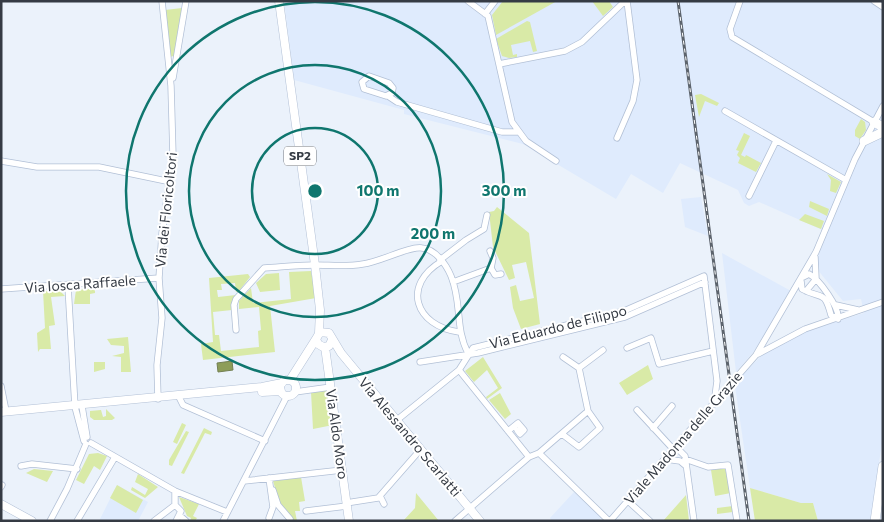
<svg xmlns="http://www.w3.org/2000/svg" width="884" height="522" font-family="Commissioner,sans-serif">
<rect width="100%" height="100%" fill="#ebf2fb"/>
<path fill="#dfebfd" d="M284,1H883V437L870,521H818L813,503H801L750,488L735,386V382L765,352L806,331L864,313L861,299L843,301L817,269V259L827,232L759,202L749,206L744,203L738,190L680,163L663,193L631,174L616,199L523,144L404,114V110L294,80Z
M701,197L708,236L685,227L681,199Z
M722,253L791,291L755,350L736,372Z
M117,485L148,502L138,521H99Z
M574,492L602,517L598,521H552L550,518Z"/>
<path fill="#d9eaa7" d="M503,1H557L496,35L492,15Z
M592,1H609L613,7L603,16Z
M182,8L174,56L169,57L165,10Z
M527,21L530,22L537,51L533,52L530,41L511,45L513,55L517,54V57L509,58L502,56L496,39Z
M701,94L719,103L717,106L705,101L699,117L695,95Z
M861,119L865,122L866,130L860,139L855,136V130Z
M744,133L750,136L741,155L745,157L746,155L761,163L756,172L738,163L740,158L737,155L739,151L736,150Z
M827,174L841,182L836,193L830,191L831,180Z
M810,201L829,209L827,216L809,207Z
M497,207L529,233L540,324L521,329L513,308L510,287L516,285L520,301L534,298L526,262L512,265L515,278L509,280L493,247L489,212L494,211Z
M805,214L824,221L821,229L799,220Z
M311,271L316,298L270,306L275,352L203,360L201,344L213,342L209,278L248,274L250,277L239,291L236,292L235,283L221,284L222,290H217L218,297L236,295L232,310L213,312L215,335H219L221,351L259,347L258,331L261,330L259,307L239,309V301L251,288L253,303L291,299L289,272Z
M279,273L280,290L260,292L256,283L266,274Z
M95,288V293L90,294V304H74L76,290Z
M43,291H60L65,296L51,297L55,325L49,326L51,349H40L38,352L37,333L45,328Z
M128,337L131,372H121V357L112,356L124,353V346L111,345L107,339Z
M483,357L502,388L487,399L486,397L498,388L487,370L474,382L465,371Z
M94,362H105V369L94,372Z
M648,365L653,379L627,395L619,383Z
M328,389L333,425L313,429L311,392Z
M500,393L511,414L505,419L489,400Z
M106,409L115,418L112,420H94L90,417V411L101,410L103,417L106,416Z
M182,423L186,425L177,444L173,442Z
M204,428L212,432L211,435L205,433L184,474L181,473Z
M186,431L189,432L172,466L169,465V460Z
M98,453L107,456L100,470L94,466L84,484L76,480L89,454Z
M725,468L731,493L715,496L711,470Z
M34,469L53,471L47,482L26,473Z
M138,474L158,487L145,498L131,490L132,487L145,495L148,489L135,482Z
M301,477L305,501L299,502L300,511H295L297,521H294L280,504L273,481Z
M117,485L143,500L136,513L110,498Z
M750,488L801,503H813L818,521H755Z
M416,493L439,521H403L415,508Z
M686,495L689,521H663Z
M179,497L199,504L193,516L197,518L195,521H190L191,518L187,516Z
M733,506V512L717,514V508Z"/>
<path fill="#8d9d59" stroke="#738053" d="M232,361L233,370L218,372L217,363Z"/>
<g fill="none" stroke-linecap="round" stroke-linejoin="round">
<defs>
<path id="minor" d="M468,1L488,16L512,122L526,141L556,161
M740,1L730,29L732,37L874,122
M874,1L883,7
M485,14L495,1
M499,64L565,51L582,42L625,1
M369,76L389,83L393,88L392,93L386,96L364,89L362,82Z
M173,78L186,1
M388,96L397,102L502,132H518
M725,111L846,180
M617,138L633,101L637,80L627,1
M1,161L37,167H99L171,182
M749,196L776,141
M440,260L466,240L484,229L487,215
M442,261C401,285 415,326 459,332
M491,268L495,275L501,274
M803,277L809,274C819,279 840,308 838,319
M801,281L802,289C822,300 824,289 831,315L838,319
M453,282L491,268L493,258L490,251
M68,286L75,407L84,441
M1,289L159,278
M806,291L816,279L815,257
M836,305L858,310
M236,330L234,305L236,299L264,268C281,267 297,265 314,265C331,265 346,267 363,264C380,262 409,246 422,248C435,249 446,264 451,276C462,302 455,329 468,353
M627,348L651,338L659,364L713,351
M758,354L805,329L883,302
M563,357L579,368
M420,362L478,353L625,317L705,282
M459,370L529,457
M1,386L6,411
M295,392L331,387
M179,397L183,405L265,441
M158,399L157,365L162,318L159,278L162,233L173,156L171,86L162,1
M79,404L82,406L87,437
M637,410L674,450L680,451L685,456L694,521
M588,411L579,368L603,350
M397,420L459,370L473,348L624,311L704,276L717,381L714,404
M653,428L672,406
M508,431L518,423L524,430L520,434L517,430
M91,443L175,491L227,512
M539,453L609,521
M665,459L680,461L686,466
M685,459L708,467L728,465L737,521
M21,466L32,464L77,469
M244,481L342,470
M1,487L2,485
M273,490L278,505L290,519
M380,496L384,504
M628,501L650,521
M346,503L378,498L421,449
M175,505L181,511L176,521
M306,511L347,506
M179,515L186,521
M269,518L273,507L269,478
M50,521L67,489L86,444
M77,521L115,457
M154,521L175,505V491
M223,521L287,396
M455,521L529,457L539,453L588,411L600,428L579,447L562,434
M610,521L756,355L816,252L855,159L883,106"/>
<path id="major" d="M279,1L315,265L320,310L319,333
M332,340L329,346L323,347L318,344L316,339L320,332L329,333L341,353L480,521
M325,347L349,521
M280 388a8 8 0 1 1 16 0a8 8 0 1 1-16 0Z
M290,380L316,339
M262,392L281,391
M1,412L262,387L282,383
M1,504L32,521"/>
<path id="highway" d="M874,122L883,127
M864,141L883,132
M875,521L883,466"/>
</defs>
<use href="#minor" stroke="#b2c0d6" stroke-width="7"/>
<use href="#major" stroke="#b2c0d6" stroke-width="9"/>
<use href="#highway" stroke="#b2c0d6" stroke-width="10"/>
<use href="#minor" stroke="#fff" stroke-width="5.5"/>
<use href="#major" stroke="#fff" stroke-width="8"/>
<use href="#highway" stroke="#fff" stroke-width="9"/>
<defs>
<path id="rail" d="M678,1L749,521"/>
</defs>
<use href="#rail" stroke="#5c636c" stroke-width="3"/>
<use href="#rail" stroke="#fff" stroke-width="1" stroke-dasharray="4" stroke-linecap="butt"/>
</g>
<g fill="none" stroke="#0f766e" stroke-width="2.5">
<circle cx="315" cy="191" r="63"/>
<circle cx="315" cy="191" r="126"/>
<circle cx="315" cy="191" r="189"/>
</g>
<g text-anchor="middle" stroke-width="4" stroke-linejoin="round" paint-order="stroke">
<rect fill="#fff" stroke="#72767c" stroke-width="1" x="284" y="146.5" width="32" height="19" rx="4"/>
<g font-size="12" font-weight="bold" fill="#353b44">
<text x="300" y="160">SP2</text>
</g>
<g font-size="14" fill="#353b44" stroke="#fff">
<text transform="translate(166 210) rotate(-84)" y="5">Via dei Floricoltori</text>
<text transform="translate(80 284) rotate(-4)" y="5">Via Iosca Raffaele</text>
<text transform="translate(558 327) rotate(-14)" y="5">Via Eduardo de Filippo</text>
<text transform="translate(337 434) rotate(82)" y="5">Via Aldo Moro</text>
<text transform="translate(410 437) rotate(50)" y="5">Via Alessandro Scarlatti</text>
<text transform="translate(683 438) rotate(-49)" y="5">Viale Madonna delle Grazie</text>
</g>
</g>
<circle cx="315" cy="191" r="8" fill="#0f766e" stroke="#fff" stroke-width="2.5"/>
<g font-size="15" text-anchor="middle" font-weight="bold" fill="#0f766e" stroke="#fff" stroke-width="4" stroke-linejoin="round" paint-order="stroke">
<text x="378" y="196">100 m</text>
<text x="504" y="196">300 m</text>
<text x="433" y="239">200 m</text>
</g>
<rect width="884" height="522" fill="none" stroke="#353b44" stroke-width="5"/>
</svg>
